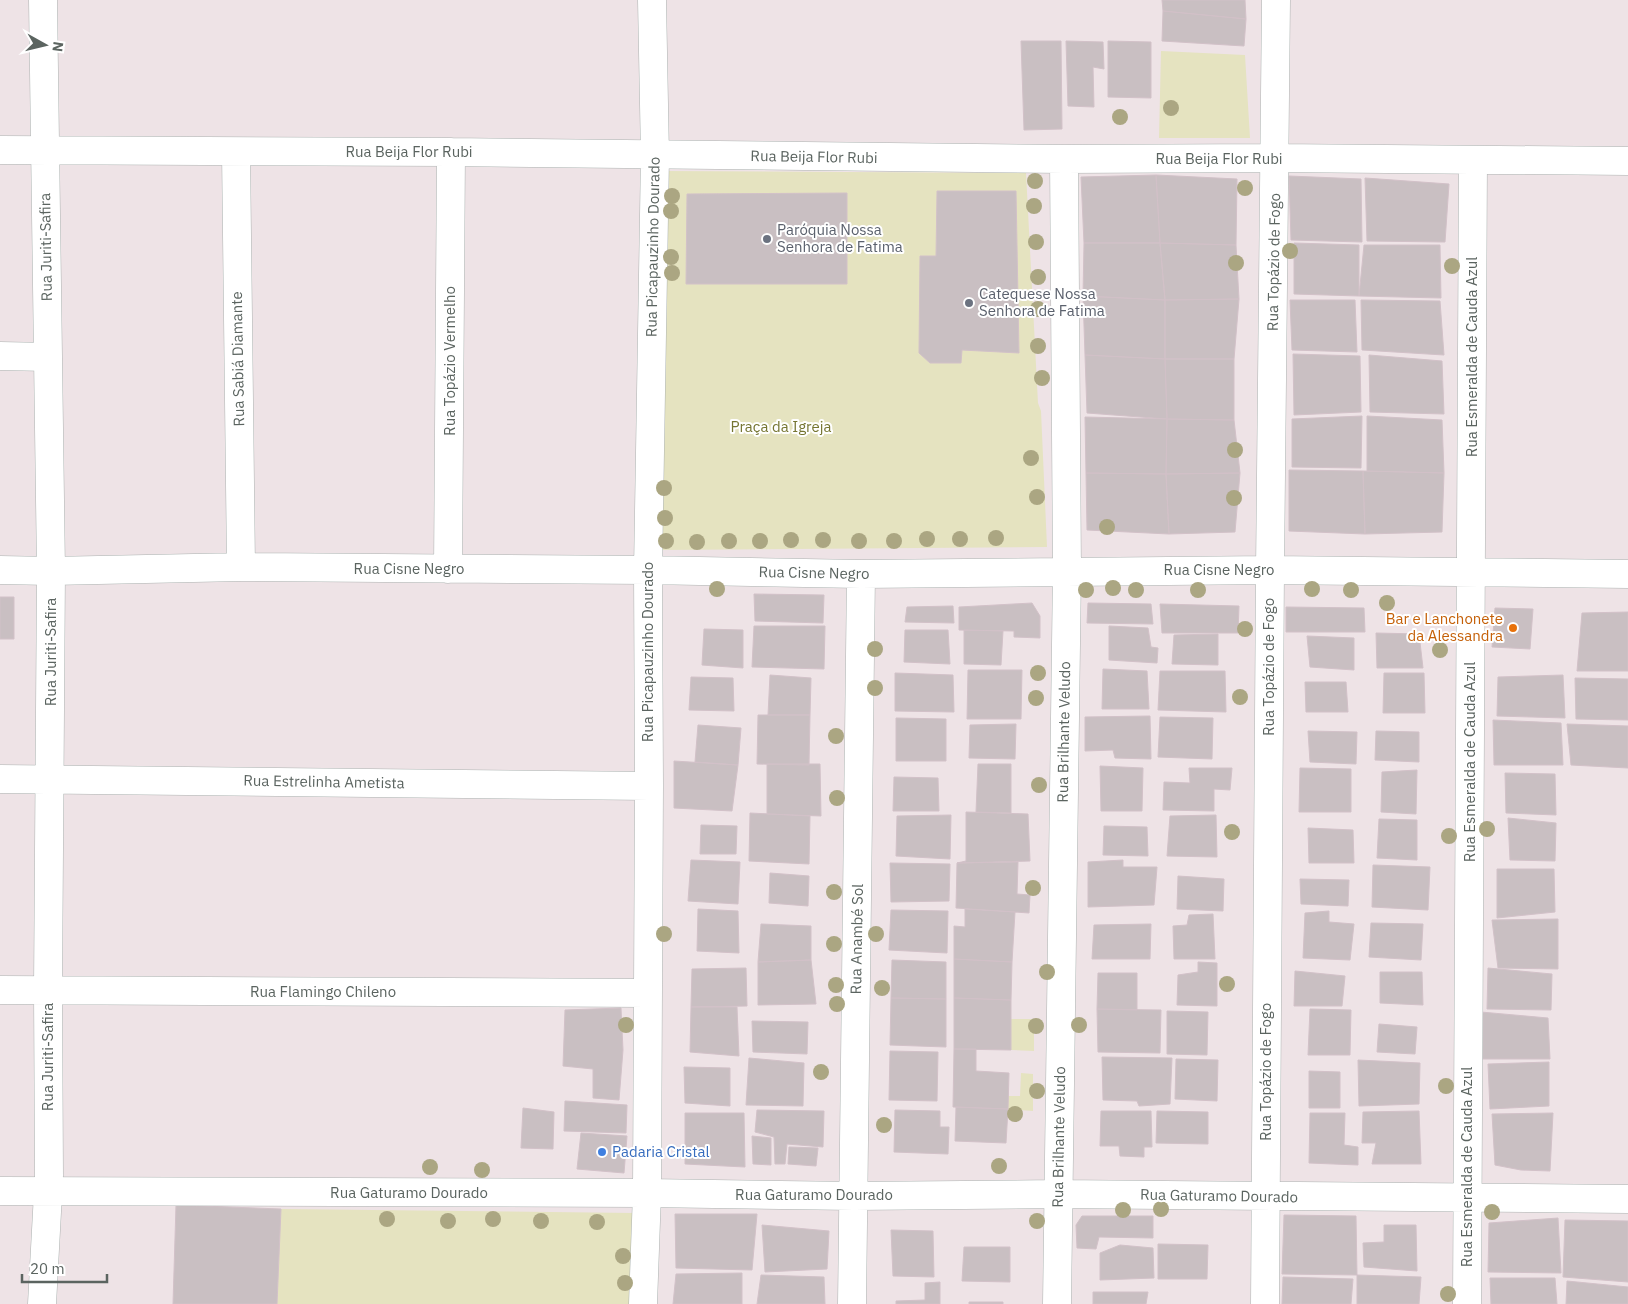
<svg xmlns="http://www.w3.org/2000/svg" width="1628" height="1304" font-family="'IBM Plex Sans',sans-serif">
<rect width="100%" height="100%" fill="#eee3e6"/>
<path fill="#e5e3c0" d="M1161,51L1245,55L1250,138H1159Z
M660,171L1026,173L1038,403L1041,411L1047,547L660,550Z
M1011,1019H1034V1051L1011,1050Z
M1021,1073L1033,1074V1111L1008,1109V1096H1020Z
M281,1209L634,1213L630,1304H277Z"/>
<path fill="#c9bfc2" stroke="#d2c1c8" d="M1162,0H1245L1246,19L1163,11Z
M1163,11L1246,19L1244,46L1162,41Z
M1021,41H1061L1062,129L1024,130Z
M1066,41L1103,42L1104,69L1093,67L1094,107L1068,106Z
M1108,41L1151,42V98L1108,97Z
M1156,175L1160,243H1084L1081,177Z
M1156,175L1237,179L1236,245L1160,243Z
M1289,176L1361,179L1362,242L1291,240Z
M1365,178L1449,184L1445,242L1367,241Z
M937,191H1016L1019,353L962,350L961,363H930L919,353L920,256H936Z
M847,193V284H686L687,194Z
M1084,243H1160L1165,300L1083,296Z
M1160,243L1236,245L1239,299L1165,300Z
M1294,243L1359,245V296L1294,294Z
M1364,245H1440L1441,298L1359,296Z
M1083,296L1165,300V359L1085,355Z
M1239,299L1234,359H1165V300Z
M1290,300H1355L1357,352L1292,350Z
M1361,300L1440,301L1444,355L1362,350Z
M1293,354L1360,356L1361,412L1294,415Z
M1085,355L1165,359L1167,419L1087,413Z
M1369,355L1442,361L1444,414L1370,412Z
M1165,359H1234V420L1167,419Z
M1362,416L1361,468L1292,467V419Z
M1367,416L1442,420L1444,473L1367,471Z
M1085,417L1167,419L1166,474L1086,473Z
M1167,419L1234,420L1240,473L1166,474Z
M1289,470L1363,471L1365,534L1289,531Z
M1363,471L1444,473L1442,532L1365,534Z
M1086,473L1166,474L1169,534L1087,530Z
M1240,473L1235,532L1169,534L1166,474Z
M754,594L824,595L823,623L755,621Z
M0,597H14V639H0Z
M1032,603L1040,616V638L1014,637V631L959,630V607Z
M1088,603L1151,604L1153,624L1087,623Z
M1160,604L1239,606L1238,633H1162Z
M953,606L954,623L905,622L907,607Z
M1286,607L1364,608L1365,632H1286Z
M1495,608L1533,609L1530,649L1492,647Z
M1628,612V671H1577L1582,613Z
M754,626H825L824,669L752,667Z
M1109,626L1148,628L1151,647L1158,648L1157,663L1109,660Z
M704,629L743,630V668L702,665Z
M905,630H948L950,664L904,662Z
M964,630L1003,631L1001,665L964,664Z
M1376,633L1419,634L1423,668H1377Z
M1218,634V665L1172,664L1174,635Z
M1307,636L1354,638V670L1310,667Z
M1103,669L1147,671L1149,709H1102Z
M968,670H1022L1021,719H967Z
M1160,671H1225L1226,712L1158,710Z
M895,673L953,675L954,712L895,711Z
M1384,673H1424L1425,713H1383Z
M770,675L811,678L810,715H768Z
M1563,675L1565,718L1497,716L1498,677Z
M691,677L733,678L734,711L689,710Z
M1575,678L1628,679V720L1576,719Z
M1305,682H1346L1348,712H1306Z
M758,715H810L809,765L757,764Z
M1150,716L1151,759L1115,758L1113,750L1085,751V717Z
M1160,717L1213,718L1212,759L1158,757Z
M896,718L946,719V761H896Z
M1493,720L1561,723L1563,765H1494Z
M1016,724L1015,759L969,758L970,725Z
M1567,724L1628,726V768L1571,765Z
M698,725L741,728L738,765L695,762Z
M1308,731L1357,732L1356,764L1310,762Z
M1376,731L1419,732V762L1375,760Z
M674,761L738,765L732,811L674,808Z
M767,764H820L821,816L767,814Z
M978,764H1011V813L976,812Z
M1100,766L1143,768L1142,811H1101Z
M1189,768H1232L1230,790L1214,789V811L1163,810L1164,782L1190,783Z
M1300,768L1351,769V812H1299Z
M1417,770L1416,814L1381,812L1382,772Z
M1505,773L1555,774L1556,815L1506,813Z
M894,777L938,778L939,811H893Z
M966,812L1028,814L1030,861L957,863L966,861Z
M750,813L810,816L809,864L749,861Z
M951,815L950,859L896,856L897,816Z
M1216,815L1217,857L1167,856L1170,816Z
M1508,818L1556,823L1555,861L1510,860Z
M1379,819L1417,820V860L1377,858Z
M701,825L737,826L736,854H700Z
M1104,826L1147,827L1148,856L1103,855Z
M1308,828L1353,830L1354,863H1309Z
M691,860L740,862L738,904L688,901Z
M1123,860V867H1157L1154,905L1088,907V862Z
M1018,862L1017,894L1030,895L1029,913L956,908L957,863Z
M890,863L950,864L949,901L891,902Z
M1373,865L1430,867L1428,910L1372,907Z
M1497,869H1554L1555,912L1497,918Z
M770,873L809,876L808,906L769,903Z
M1178,876L1224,879L1223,911L1177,909Z
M1300,879L1349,880L1348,906L1301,904Z
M698,909L738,911L739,953L697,951Z
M965,909L1015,912L1012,962L954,959V926L965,927Z
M891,910L948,911L947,953L889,950Z
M1329,911V922L1354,924L1350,960L1303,958L1305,913Z
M1213,914L1215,959H1174L1173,926L1187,925L1189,915Z
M1558,919V969L1498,968L1492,920Z
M1371,923L1423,924L1421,960L1369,957Z
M761,924L811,926V960L758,962Z
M1151,924L1150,959H1092L1094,925Z
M954,959L1012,962L1011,1000L954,998Z
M811,960L816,1004L758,1005V962Z
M892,960L946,962V999L891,998Z
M1198,962L1217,963V1006L1177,1005L1178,975L1198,972Z
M746,968L747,1006L691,1007L692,969Z
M1488,968L1552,974L1551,1010L1487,1009Z
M1295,971L1345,976L1342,1006H1294Z
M1380,972H1422L1423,1005L1380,1003Z
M1098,973H1137V1010L1097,1009Z
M891,998L946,999V1047L890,1045Z
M954,998L1011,1000V1050L954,1049Z
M691,1007H737L739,1056L690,1052Z
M621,1008L623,1050L619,1100L593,1098V1069L563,1066L565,1010Z
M1097,1009L1161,1010L1160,1053L1098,1052Z
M1310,1009L1351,1010L1350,1055H1308Z
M1167,1011L1208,1012L1207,1055L1167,1054Z
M1481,1012L1548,1018L1550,1059H1482Z
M752,1021L808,1022L807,1054L753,1052Z
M1379,1024L1417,1027L1415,1054L1377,1052Z
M954,1049H976V1071L1009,1073L1008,1109L953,1107Z
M890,1051L938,1052L937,1101L889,1100Z
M1102,1057L1172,1058L1170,1104L1139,1106L1137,1101L1103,1100Z
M749,1058L804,1063L803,1106L746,1105Z
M1176,1059L1218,1060L1217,1101L1175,1099Z
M1358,1060L1420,1063L1419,1104L1359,1106Z
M1549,1062V1106L1490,1109L1488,1064Z
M684,1067L730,1068V1106L685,1103Z
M1309,1071L1340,1072V1108H1309Z
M565,1101L627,1105L626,1133L564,1131Z
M956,1107L1008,1109L1006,1143L955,1141Z
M523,1108L554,1112L553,1149L521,1148Z
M757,1110L824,1111L823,1147L787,1144L785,1164H775L774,1137L755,1132Z
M895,1110L940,1111V1127H949L948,1154L894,1152Z
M1101,1111H1151L1152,1147H1144V1157L1120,1156L1119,1146H1100Z
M1157,1111L1208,1112V1144L1156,1143Z
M1419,1111L1421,1164H1372L1376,1143H1362L1363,1112Z
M685,1113H744L745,1167L685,1164Z
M1310,1113H1345L1344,1145L1358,1147V1165L1309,1163Z
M1553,1113L1550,1171L1521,1170L1495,1165L1492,1114Z
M581,1133L627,1136L624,1173L577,1169Z
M752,1136L771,1138V1165L753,1164Z
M789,1147L818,1148L816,1166L788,1164Z
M176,1205L281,1209L277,1304H173Z
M675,1214H757L752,1270L676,1268Z
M1284,1215L1356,1216L1357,1275L1282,1274Z
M1082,1216H1153V1238L1099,1237L1096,1249L1077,1248L1076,1225Z
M1558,1218L1561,1273L1488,1272L1489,1223Z
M1565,1220L1628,1221V1282L1563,1277Z
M762,1225L829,1231L827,1269L765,1272Z
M1384,1225H1416L1417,1271L1364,1267L1363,1243L1384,1242Z
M891,1230L933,1231L934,1277L893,1276Z
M1158,1244L1208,1245L1207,1279H1158Z
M1120,1245L1153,1248L1154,1278L1100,1280V1253Z
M964,1247H1010V1282L962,1281Z
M742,1273V1304H673L676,1274Z
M761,1275L824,1277L825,1304H757Z
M1357,1275L1421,1277L1419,1304H1357Z
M1283,1277L1353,1279L1351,1304H1282Z
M1490,1278H1555L1557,1304H1491Z
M1567,1281L1628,1287V1304H1566Z
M940,1282V1304H896V1301L925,1300V1283Z
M1093,1292H1148L1146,1304H1093Z
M969,1302H1003V1304H969Z"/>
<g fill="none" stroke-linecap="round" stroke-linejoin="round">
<defs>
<path id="minor" d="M0,150L451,152L1064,159L1275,158L1628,161
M236,152L241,567
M0,356L48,357
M448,569L451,152
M0,570L51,571L241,567L648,570L861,574L1270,570L1628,574
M0,779L649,786
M0,990L647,993
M0,1191L647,1193L854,1196L1058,1194L1628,1199
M42,1304L49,1175L48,990L51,571L43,0
M643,1304L647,1193L649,786L648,570L655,156L652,0
M852,1304L861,574
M1057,1304L1067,571L1064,159
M1265,1304L1270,570L1276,0
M1467,1304L1473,160"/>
</defs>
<use href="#minor" stroke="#acb3b1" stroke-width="29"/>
<use href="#minor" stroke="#fff" stroke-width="28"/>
</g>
<g fill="#aba682">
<circle cx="1171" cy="108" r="8"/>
<circle cx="1120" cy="117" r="8"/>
<circle cx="1035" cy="181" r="8"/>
<circle cx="1245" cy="188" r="8"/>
<circle cx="672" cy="196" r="8"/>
<circle cx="1034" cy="206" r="8"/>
<circle cx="671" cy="211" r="8"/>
<circle cx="1036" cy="242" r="8"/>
<circle cx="1290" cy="251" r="8"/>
<circle cx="671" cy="257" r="8"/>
<circle cx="1236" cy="263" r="8"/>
<circle cx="1452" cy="266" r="8"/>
<circle cx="672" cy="273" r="8"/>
<circle cx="1038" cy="277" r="8"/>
<circle cx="1038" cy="309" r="8"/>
<circle cx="1038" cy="346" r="8"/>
<circle cx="1042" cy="378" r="8"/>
<circle cx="1235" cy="450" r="8"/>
<circle cx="1031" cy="458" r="8"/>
<circle cx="664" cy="488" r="8"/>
<circle cx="1037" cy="497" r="8"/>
<circle cx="1234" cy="498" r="8"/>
<circle cx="665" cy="518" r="8"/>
<circle cx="1107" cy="527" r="8"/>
<circle cx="996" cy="538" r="8"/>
<circle cx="927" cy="539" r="8"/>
<circle cx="960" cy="539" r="8"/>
<circle cx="791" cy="540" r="8"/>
<circle cx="823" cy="540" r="8"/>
<circle cx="666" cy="541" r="8"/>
<circle cx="729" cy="541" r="8"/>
<circle cx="760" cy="541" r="8"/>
<circle cx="859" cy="541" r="8"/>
<circle cx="894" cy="541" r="8"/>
<circle cx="697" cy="542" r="8"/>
<circle cx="1113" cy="588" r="8"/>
<circle cx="717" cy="589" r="8"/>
<circle cx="1312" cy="589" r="8"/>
<circle cx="1086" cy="590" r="8"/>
<circle cx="1136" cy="590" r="8"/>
<circle cx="1198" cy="590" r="8"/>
<circle cx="1351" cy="590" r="8"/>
<circle cx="1387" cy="603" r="8"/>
<circle cx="1245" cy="629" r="8"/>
<circle cx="875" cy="649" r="8"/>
<circle cx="1440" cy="650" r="8"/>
<circle cx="1038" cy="673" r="8"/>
<circle cx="875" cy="688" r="8"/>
<circle cx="1240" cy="697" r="8"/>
<circle cx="1036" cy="698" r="8"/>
<circle cx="836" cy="736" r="8"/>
<circle cx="1039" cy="785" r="8"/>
<circle cx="837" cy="798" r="8"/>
<circle cx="1487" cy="829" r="8"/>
<circle cx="1232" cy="832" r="8"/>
<circle cx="1449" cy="836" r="8"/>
<circle cx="1033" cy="888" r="8"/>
<circle cx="834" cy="892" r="8"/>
<circle cx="664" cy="934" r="8"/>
<circle cx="876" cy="934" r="8"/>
<circle cx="834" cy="944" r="8"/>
<circle cx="1047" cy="972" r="8"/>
<circle cx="1227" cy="984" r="8"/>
<circle cx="836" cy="985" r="8"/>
<circle cx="882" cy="988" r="8"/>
<circle cx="837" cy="1004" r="8"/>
<circle cx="626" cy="1025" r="8"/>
<circle cx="1079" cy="1025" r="8"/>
<circle cx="1036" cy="1026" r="8"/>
<circle cx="821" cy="1072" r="8"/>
<circle cx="1446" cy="1086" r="8"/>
<circle cx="1037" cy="1091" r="8"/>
<circle cx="1015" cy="1114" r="8"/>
<circle cx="884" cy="1125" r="8"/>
<circle cx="999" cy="1166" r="8"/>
<circle cx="430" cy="1167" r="8"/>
<circle cx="482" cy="1170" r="8"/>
<circle cx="1161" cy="1209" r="8"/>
<circle cx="1123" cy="1210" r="8"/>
<circle cx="1492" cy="1212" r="8"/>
<circle cx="387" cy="1219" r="8"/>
<circle cx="493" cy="1219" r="8"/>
<circle cx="448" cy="1221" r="8"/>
<circle cx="541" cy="1221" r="8"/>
<circle cx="1037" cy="1221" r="8"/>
<circle cx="597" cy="1222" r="8"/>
<circle cx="623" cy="1256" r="8"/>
<circle cx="625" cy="1283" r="8"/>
<circle cx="1448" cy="1294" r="8"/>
</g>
<g fill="#6b7280" stroke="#fff" stroke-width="2">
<circle cx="767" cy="239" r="5"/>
<circle cx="969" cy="303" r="5"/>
</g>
<circle fill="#e8710a" stroke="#fff" stroke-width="2" cx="1513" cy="628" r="5"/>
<circle fill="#3f7fe0" stroke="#fff" stroke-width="2" cx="602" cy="1152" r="5"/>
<g text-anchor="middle" stroke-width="4" stroke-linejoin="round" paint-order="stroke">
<g font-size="15" fill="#5b6460" stroke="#fff">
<text x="409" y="157">Rua Beija Flor Rubi</text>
<text transform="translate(814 157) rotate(1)" y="5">Rua Beija Flor Rubi</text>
<text x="1219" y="164">Rua Beija Flor Rubi</text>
<text transform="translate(46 247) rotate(-91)" y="5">Rua Juriti-Safira</text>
<text transform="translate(653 247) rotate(-89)" y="5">Rua Picapauzinho Dourado</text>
<text transform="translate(1274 262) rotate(-89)" y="5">Rua Topázio de Fogo</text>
<text transform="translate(1472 357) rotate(-90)" y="5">Rua Esmeralda de Cauda Azul</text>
<text transform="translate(238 359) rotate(-91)" y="5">Rua Sabiá Diamante</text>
<text transform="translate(450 361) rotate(-90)" y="5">Rua Topázio Vermelho</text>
<text x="409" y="574">Rua Cisne Negro</text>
<text x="1219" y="575">Rua Cisne Negro</text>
<text transform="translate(814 573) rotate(1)" y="5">Rua Cisne Negro</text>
<text transform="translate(51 652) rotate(-90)" y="5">Rua Juriti-Safira</text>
<text transform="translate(648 652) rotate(-90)" y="5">Rua Picapauzinho Dourado</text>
<text transform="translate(1269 667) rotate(-90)" y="5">Rua Topázio de Fogo</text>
<text transform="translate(1064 732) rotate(-89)" y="5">Rua Brilhante Veludo</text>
<text transform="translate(1470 762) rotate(-90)" y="5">Rua Esmeralda de Cauda Azul</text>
<text transform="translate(324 782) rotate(1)" y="5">Rua Estrelinha Ametista</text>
<text transform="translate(857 939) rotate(-89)" y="5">Rua Anambé Sol</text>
<text x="323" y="997">Rua Flamingo Chileno</text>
<text transform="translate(48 1057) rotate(-90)" y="5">Rua Juriti-Safira</text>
<text transform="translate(1266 1072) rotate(-90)" y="5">Rua Topázio de Fogo</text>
<text transform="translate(1059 1137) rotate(-89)" y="5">Rua Brilhante Veludo</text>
<text transform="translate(1467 1167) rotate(-90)" y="5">Rua Esmeralda de Cauda Azul</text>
<text x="409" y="1198">Rua Gaturamo Dourado</text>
<text x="814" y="1200">Rua Gaturamo Dourado</text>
<text transform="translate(1219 1196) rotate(1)" y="5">Rua Gaturamo Dourado</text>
</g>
<g font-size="15" fill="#5b616d" stroke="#fff" text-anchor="start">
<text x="777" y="235">Paróquia Nossa<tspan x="777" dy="17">Senhora de Fatima</tspan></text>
<text x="979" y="299">Catequese Nossa<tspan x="979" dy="17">Senhora de Fatima</tspan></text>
</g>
<g font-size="15" fill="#757531" stroke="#fff">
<text x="781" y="432">Praça da Igreja</text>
</g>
<g font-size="15" fill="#c56008" stroke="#fff" text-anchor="end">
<text x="1503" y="624">Bar e Lanchonete<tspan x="1503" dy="17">da Alessandra</tspan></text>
</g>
<g font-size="15" fill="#366cbe" stroke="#fff" text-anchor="start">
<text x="612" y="1157">Padaria Cristal</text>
</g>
</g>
<g transform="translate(45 45) rotate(98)" stroke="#ffffff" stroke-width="4" paint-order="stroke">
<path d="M0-4L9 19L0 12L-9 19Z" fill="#5b6460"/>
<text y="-8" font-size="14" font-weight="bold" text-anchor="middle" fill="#5b6460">N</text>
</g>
<path d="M22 1274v8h85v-8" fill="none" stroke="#5b6460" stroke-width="2.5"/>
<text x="30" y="1274" font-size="15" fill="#5b6460" stroke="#ffffff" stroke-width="4" paint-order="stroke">20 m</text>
</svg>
